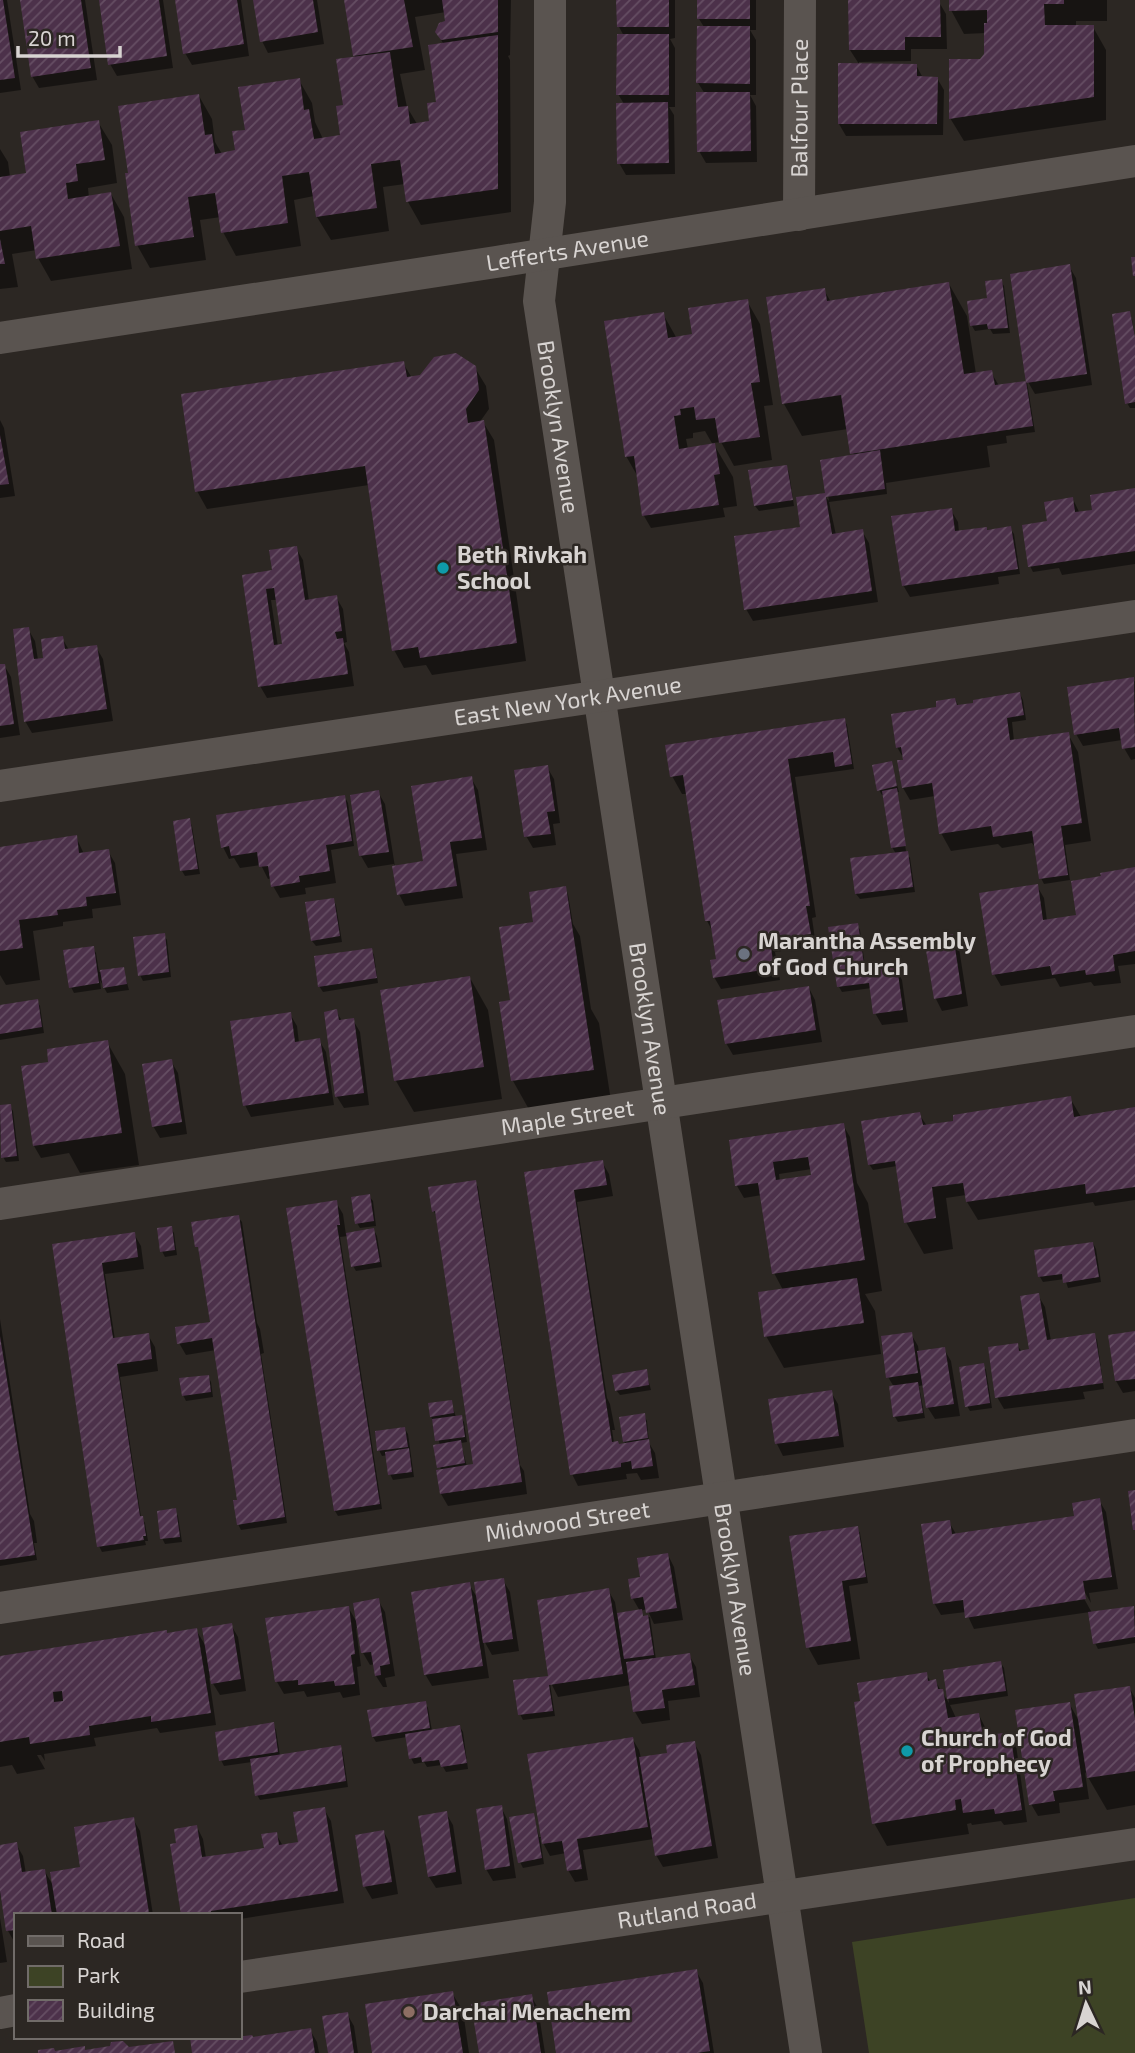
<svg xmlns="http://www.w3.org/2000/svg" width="1135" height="2053" font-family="'Exo 2',sans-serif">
<defs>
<pattern id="building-hatch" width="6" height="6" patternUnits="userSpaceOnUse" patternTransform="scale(1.75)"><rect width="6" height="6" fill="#4c314a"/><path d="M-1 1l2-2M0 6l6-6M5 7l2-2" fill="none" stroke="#654e63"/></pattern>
</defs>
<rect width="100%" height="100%" fill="#2c2723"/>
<path fill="#3d4325" d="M1135,1898V2053H869L852,1942Z"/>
<path fill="#0007" fill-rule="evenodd" d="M0,0H7L21,90L0,93Z
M21,0H85L97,80L39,88L32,76Z
M100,0H163L173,68L117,76L110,64Z
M177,0H241L249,56L192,65L185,53Z
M255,0H317L324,44L268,53L262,41Z
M346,0H511L510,55L508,56L510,60L511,212L421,225L408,202L405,184L383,187L389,231L331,240L317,217L314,196L294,200L301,246L236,256L223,232L221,217L200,220L206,260L150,268L137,245L199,96L212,119L215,142L222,154L237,152L247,131L299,80L312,103L315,122L323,139L342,137L345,107L355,58ZM446,12L447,22L438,34L444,45L438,103L431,122L417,124L407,107L400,74L425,70L415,17Z
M618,0H675V38L670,39L675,48V107H669L674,115L675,174L626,175L619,163L624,104L618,94L624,36L619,27Z
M699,0H756V30H750L756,40V95H750L756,106L757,162L706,163L699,151L705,94L698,83L704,27L699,19Z
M850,0L939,2L946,14L947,49H911V61L859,62V64L850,50Z
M951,0H1107V21H1076V27H1093L1106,50V120L964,141L950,118L981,60L986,54V33L964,34L951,10Z
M916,65L923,78H937L944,90L943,135L846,136L839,124Z
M98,122L112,145L117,183L88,188L89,198L111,194L124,217L132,269L51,281L38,258L37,250L12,254L18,287L0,289V149L8,162L10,177L28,175Z
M1069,266L1076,278L1092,385L1035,394L1028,382Z
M1001,281L1004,286L1010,333L993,334L990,329L975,331L972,326Z
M949,284L967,316L976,374L991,372L999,386L1027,382L1035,432L1006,436L1007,443L987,446L990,467L886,483L887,494L829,502L836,535L862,531L869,543L878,602L753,621L746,609L824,495L829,501L822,461L854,456L848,429L802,436L784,404L768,298L824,290L831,302Z
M747,301L760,324L773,405L764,406L772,460L734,466L721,442L713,443L733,477L737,506L723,508L725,517L651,528L644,516L638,477L626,456L663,314L676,337L694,336ZM705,431L713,445L688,449L686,439L693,438V433Z
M1129,313L1132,319L1135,339V408H1130L1127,403Z
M403,363L412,378L475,368L486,386L489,409L479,423L483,422L494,440L526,661L432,675L426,665L404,668L394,650L369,485L207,509L197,491Z
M0,420L4,428L15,496L0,498Z
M786,467L789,472L794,506L759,511L755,506Z
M1135,490V564L1062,575L1059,568L1033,572L1030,566L1049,523L1073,499L1080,514L1094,512Z
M951,510L958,522L959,532L1010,528L1014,534L1020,574L998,577L999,584L910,597L903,585Z
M296,548L303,560L309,601L336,597L343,609L347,642L344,643L349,652L354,686L267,698L260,686L244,577L274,572ZM271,600H278L284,646L278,647Z
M28,629L35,641L38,660L45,659L62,638L69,650L96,647L103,659L113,721L32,733L25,721Z
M4,665L11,677L20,735L0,738V666Z
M1133,679L1135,682V759L1131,760L1124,748L1122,740L1083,746L1076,734Z
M1020,694L1023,700L1026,720L1012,722L1014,741L1068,734L1078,752L1091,841L1065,845L1070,880L1044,884L1041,878L1037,850L1032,843L1002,848L998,844L951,851L941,833L935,796L910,800L903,788L905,761L897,747L938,709L955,699L959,707Z
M844,719L847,725L854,769L795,777L816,917L812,918L816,946L775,952L780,980L721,989L714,977L718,960L714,934L707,921L687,794H682L672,776Z
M891,763L899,792H897L906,851L910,858L915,892L860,899L856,894L896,854L892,847L884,795H882L879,790Z
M547,767L554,779L560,823L553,824L556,845L533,848L526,836Z
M471,778L478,790L487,850L456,854L463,898L405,906L399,894L394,864L368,868L361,856L352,796L378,792L385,804L395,867L425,862Z
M345,797L348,803L354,846L331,850L336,883L305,888L306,894L280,898L273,886L272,878L268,879L261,865L240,868L234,858L229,859L223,847Z
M189,820L192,826L200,874L185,876L182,871Z
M76,837L84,854L108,851L115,863L121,905L92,909L93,918L63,922V926L33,931L40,980L6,985L0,975V849Z
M1135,869V964L1118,966L1121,983L1094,986L1091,982L1060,987L1055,978L1001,986L994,974L1037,886L1044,898L1047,921L1078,916Z
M565,888L568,894L573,924L580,936L591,1009L599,1023L611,1101L531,1113L513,1081L501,1003L512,1001L536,923Z
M333,900L336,905L342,942L316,946L312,941Z
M857,924L860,930L866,973L896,968L902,980L908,1022L882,1025L875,1013L872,988L842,992L839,987L830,928Z
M164,935L167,940L171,977L143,981L140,975Z
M952,936L959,948L968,1006L942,1011L936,999Z
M93,948L96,953L99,972L123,968L129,990L107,993L100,980L101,989L74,993L71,987Z
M371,949L374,955L378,983L323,992L319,986Z
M470,978L488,1010L502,1099L414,1112L396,1081Z
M809,988L815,1000L822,1042L733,1055L726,1043Z
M37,1001L40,1006L44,1033L0,1040V1007Z
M336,1011L342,1021L353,1020L360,1032L369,1105L344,1108L337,1097Z
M290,1014L297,1026L299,1043L319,1040L326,1052L334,1105L251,1117L245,1105Z
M107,1042L125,1074L139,1165L80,1173L69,1153L41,1158L34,1146L48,1064Z
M171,1061L178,1073L187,1134L160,1138L153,1126Z
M1070,1098L1081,1117L1135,1109V1200L1095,1206L1093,1202L978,1220L967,1202L966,1195L946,1198L953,1249L924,1254L906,1222L897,1166L873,1170L869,1164L919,1114L927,1126Z
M10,1106L13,1111L19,1161L6,1162L3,1157L0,1132V1107Z
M843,1125L850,1137L857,1183L868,1203L882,1291L865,1294L875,1311L881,1354L784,1368L766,1336L783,1290L774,1273L762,1195L744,1198L737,1186L731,1142ZM812,1169L813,1176L780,1182L779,1174Z
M602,1162L609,1174L613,1196L577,1202L607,1398L610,1404L615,1430H612L614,1443L619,1446L626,1445L624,1441L644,1415L647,1421L649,1443L655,1453L659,1478L641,1480L637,1473L626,1474L627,1479L578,1486L572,1474L526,1173Z
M475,1182L478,1187L520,1465L524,1471L527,1494L448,1506L441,1494L440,1445L431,1416L451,1402L456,1417H461L464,1422L467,1442L461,1443L467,1467L475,1466L437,1217L434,1212L430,1189Z
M369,1196L373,1201L376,1226L360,1228L357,1223Z
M336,1202L343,1214L346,1235L374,1230L377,1236L382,1267L356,1271L353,1266L348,1236L340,1237L382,1509L338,1516L335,1511Z
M238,1217L242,1222L257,1323L260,1329L264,1353L261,1354L287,1523L241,1530L238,1524L239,1502L216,1350L186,1355L179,1343L213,1323Z
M171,1228L174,1233L177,1255L165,1257L162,1251Z
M134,1234L141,1246L144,1269L105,1274L115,1340L148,1335L155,1347L158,1371L120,1377L141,1517L145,1523L148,1541H145L146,1545L102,1552L99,1546L54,1246Z
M1093,1243L1096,1249L1101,1282L1068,1288L1065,1279L1043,1282L1040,1277L1036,1252Z
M1038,1295L1045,1307L1051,1341L1094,1335L1097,1340L1104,1389L1083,1392L1085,1399L1004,1409L997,1397L1017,1345L1022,1352L1031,1351Z
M0,1319L30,1514L34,1521L37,1543H34L37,1560L0,1566Z
M1135,1333V1391L1123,1393L1116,1381Z
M911,1334L918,1346L919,1353L944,1349L951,1361L960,1416L935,1419L928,1408L924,1385L919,1386L925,1418L898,1422L895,1417L894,1387L888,1377Z
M983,1364L986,1370L992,1408L970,1411L967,1406Z
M646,1371L651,1390L620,1395L616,1390Z
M208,1376L211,1382L213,1397L186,1401L183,1395Z
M831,1392L838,1404L844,1447L783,1456L777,1444L770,1401Z
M405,1429L408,1434L414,1477L393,1480L390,1474L388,1455L382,1456L379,1450Z
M1099,1500L1106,1512L1118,1589L1089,1593L1091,1603L1084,1591L1081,1593L1092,1613L1133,1608L1135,1611V1643L1098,1649L1095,1643L1090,1612L974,1629L966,1612L941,1615L934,1603L949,1522L956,1534L1076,1517Z
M175,1510L178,1516L182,1542L165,1544L162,1538Z
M857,1528L860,1533L868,1583L849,1586L860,1659L818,1665L808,1647Z
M668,1555L674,1567L683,1620L654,1624L647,1609L640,1611L645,1618L650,1617L656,1660L689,1655L696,1667L700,1697L668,1701L670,1720L642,1724L635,1712L631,1685L558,1697L552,1685L608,1590L615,1602L617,1614L640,1611L633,1599L630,1581L642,1579Z
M503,1580L510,1592L519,1651L492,1655L483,1639L489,1678L432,1686L425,1674L469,1584L479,1601Z
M378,1600L385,1612L395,1676L385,1678L387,1687H383L376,1676L374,1664L370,1665L363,1653L359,1627L356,1628L361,1666L357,1667L360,1695L343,1698L340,1692L307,1697L304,1691L284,1694L277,1682L267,1620L348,1607L359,1626Z
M231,1625L238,1637L246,1691L220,1695L209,1677L216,1725L160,1733L157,1728L94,1738L96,1746L44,1754L45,1761L41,1755H37L45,1769L17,1774L12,1765L0,1767V1658L196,1630L207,1648Z
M1001,1663L1004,1668L1008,1696L950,1705L956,1718L979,1715L985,1727L987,1737L1009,1733L1016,1745L1027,1822L1004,1825L1001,1821L972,1825L971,1823L967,1824L969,1834L887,1846L874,1823L926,1674L931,1682L935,1681L949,1703L945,1671Z
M550,1683L555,1716L523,1720L520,1714Z
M1129,1687L1135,1698V1805L1107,1810L1085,1772L1089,1799L1059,1803L1060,1813L1038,1816L1031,1804L1069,1703L1079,1721Z
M425,1702L428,1708L432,1731L460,1727L463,1732L468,1769L446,1772L442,1765L427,1767L424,1762L414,1764L411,1758L407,1737L376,1742L373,1737L369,1712Z
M273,1724L276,1730L280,1756L340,1747L343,1753L348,1787L260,1800L257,1795L252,1762L224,1766L221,1760Z
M632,1738L639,1750L641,1758L669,1754L694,1743L701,1755L718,1858L663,1867L656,1855L654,1839L583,1850L588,1880L575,1882L568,1870L566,1853L550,1856L540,1837L544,1864L523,1868L520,1862L533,1814L539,1837H542Z
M501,1807L507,1819L516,1878L493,1881L486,1869Z
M324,1809L331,1821L344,1903L240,1919V1915H183L178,1844L197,1827L203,1839L206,1858L266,1849L276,1834L283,1846L300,1844Z
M446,1813L453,1825L462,1884L436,1888L429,1877Z
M133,1819L140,1831L153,1915H16L15,1943L8,1931L0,1894V1847L16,1844L23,1856L26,1874L44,1870L54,1887L82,1869Z
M384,1832L390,1844L398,1894L372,1899L365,1887Z
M0,1918L7,1962L0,1963Z
M696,1971L703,1983L714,2053H558Z
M452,1993L463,2011L469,2053H374Z
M531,1996L538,2008L545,2053H481Z
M347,2014L354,2026L358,2053H329Z
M310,2030L317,2042L319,2053H194V2037H222L224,2041Z"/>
<path fill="url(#building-hatch)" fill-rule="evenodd" d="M0,0H3L15,78L0,80Z
M20,0H81L91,68L31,77Z
M99,0H159L167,56L108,65Z
M175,0H237L244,44L183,54Z
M253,0H313L318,32L260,42Z
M344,0H404L413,47L353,56Z
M442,0H498V32L441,40L435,32L439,23L445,21Z
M616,0H669V27H617Z
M697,0H750V19H697Z
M848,0H940L941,37H905V50H849Z
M949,0H1064V4H1044L1045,25H1094V97L949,119V59H980L984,54V23H987V10L949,11Z
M697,26H750V84L696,83Z
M617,34H669V95H616Z
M498,35V189L406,202L400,160L371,164L377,208L316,217L309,172L282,176L288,223L221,233L215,193L188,197L194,237L135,246L125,173H128L118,106L199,94L205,135L212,134L215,154L235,150L232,131L245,130L238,87L300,78L304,110L309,109L314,139L340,135L336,106L343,105L336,59L390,52L398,107L408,106L410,124L429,121L427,103L436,102L428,45Z
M838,63L917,64V76L938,77L937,124H838Z
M696,92H750L751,151L697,152Z
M668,102L669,163L617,164L616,103Z
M99,120L105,160L76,164L78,181L66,183L68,199L111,192L120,246L36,259L31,226L0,231V177L26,173L20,132Z
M0,239L5,264H0Z
M1131,257H1135V276H1133Z
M1070,264L1087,374L1026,383L1010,274Z
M1002,279L1008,328L988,329L987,324L970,326L967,301L987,298L985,281Z
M949,282L964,374L992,370L995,385L1026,381L1033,426L850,454L841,395L782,404L766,297L825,288L827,301Z
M748,299L760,382L751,383L760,437L719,443L715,418L696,420L694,407L680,409L681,415L674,416L679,449L715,443L720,474L714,475L719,505L642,516L634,456L625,457L604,321L664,312L668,338L692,334L688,308Z
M1130,311L1135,337V402L1125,404L1112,314Z
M456,353L476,366L479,390L466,409L468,423L484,420L517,643L420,658L418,647L392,651L365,466L195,492L181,394L404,361L407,377L420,375L434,357Z
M0,435L9,484L0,485Z
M880,450L885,489L826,497L832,534L863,529L872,591L744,610L734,536L800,527L796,497L825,493L820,460Z
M787,465L793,500L754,506L748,470Z
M1135,488V551L1028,567L1022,525L1047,521L1044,502L1073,497L1075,512L1092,510L1090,495Z
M952,508L955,531L987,527V530L1011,526L1018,569L902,586L891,516Z
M297,546L305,600L337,595L342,631L335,632L337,639L343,638L348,674L258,687L242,575L272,570L269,550ZM274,588L282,644L274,645L266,589Z
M29,627L34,659L43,658L41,639L63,636L65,649L97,645L107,709L24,722L13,629Z
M0,664H5L14,724L0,726Z
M1134,677L1135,747L1122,749L1119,728L1074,735L1067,687Z
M1020,692L1024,715L1007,718L1010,740L1069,732L1082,823L1061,826L1068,875L1039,879L1032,831L993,837L991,826L939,834L932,783L902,788L897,760H903L901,747L896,748L891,714L936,707V701L955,698L957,705L973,703V700Z
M845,718L852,764L835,767L833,752L788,759L810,906H806L811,934L770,940L774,968L713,978L710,960L716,959L710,921H705L683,775L670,777L665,745Z
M892,761L897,786L877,791L872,765Z
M548,765L555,811L547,812L551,834L524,837L514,770Z
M472,776L482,838L450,842L457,886L397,895L392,866L423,861L411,786Z
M897,788L906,846L891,848L882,791Z
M379,790L389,852L359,856L350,795Z
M345,795L352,841L326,845L330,871L299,876L300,882L271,887L268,866L259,867L257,852L231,856L229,846L221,848L216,815Z
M190,818L198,869L180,871L173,821Z
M77,835L79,853L109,849L116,893L86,897L87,906L57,910L58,915L19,920L23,948L0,951V847Z
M908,851L913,887L855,894L850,858Z
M1135,867V951L1113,955L1115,971L1086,975L1085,970L1052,975L1050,966L992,975L979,893L1038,884L1043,920L1076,915L1071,881L1101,876L1100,873Z
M566,886L594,1070L511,1081L499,1002L510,1000L499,927L533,922L529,892Z
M334,898L340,936L311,941L305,902Z
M858,923L865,971L897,966L903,1010L873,1014L869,983L837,987L828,927Z
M165,933L169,972L138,976L133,937Z
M953,934L962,994L934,999L924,938Z
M94,946L99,983L69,988L63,950Z
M372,948L377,978L318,987L314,956Z
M124,967L127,984L103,988L100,970Z
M470,976L484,1067L394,1081L380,990Z
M809,986L816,1030L725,1044L717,1000Z
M38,999L42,1027L0,1034V1005Z
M337,1009L339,1020L354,1018L364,1093L335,1097L324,1012Z
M291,1012L295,1042L320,1038L329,1093L243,1106L230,1021Z
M108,1040L122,1133L33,1146L21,1066L48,1062L47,1049Z
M172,1059L182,1122L152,1127L142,1064Z
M1071,1096L1074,1117L1135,1107V1187L1086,1194L1085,1184L966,1202L963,1183L932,1187L936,1218L904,1223L895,1161L868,1165L861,1121L920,1112L923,1125L953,1121V1115Z
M11,1104L17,1156L1,1158L0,1105Z
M844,1123L865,1260L772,1274L758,1183L735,1186L729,1140ZM808,1157L811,1175L776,1180L773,1162Z
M603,1160L607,1185L574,1190L612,1442L618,1441L619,1444L649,1439L653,1466L632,1469L631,1461L621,1463V1467L570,1475L524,1172Z
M476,1180L522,1482L440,1494L436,1470L473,1464L435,1211L432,1212L428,1187Z
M370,1194L374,1221L355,1224L351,1197Z
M337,1200L340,1225H337L380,1504L334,1511L286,1208Z
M239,1215L285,1517L237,1525L233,1500H237L212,1338L177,1344L175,1327L210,1322L198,1247H195L191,1222Z
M172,1226L175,1250L160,1252L157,1228Z
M374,1228L380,1262L351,1267L346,1233Z
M135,1232L138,1257L102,1263L113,1338L149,1333L152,1359L117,1364L140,1516H143L146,1536H143L144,1540L97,1547L52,1244Z
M1093,1242L1099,1277L1063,1283L1062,1274L1038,1277L1034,1250Z
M857,1278L864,1323L764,1337L758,1292Z
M1039,1293L1047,1340L1095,1333L1103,1383L995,1398L988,1347L1018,1343L1019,1351L1029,1349L1020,1296Z
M1135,1331V1379L1115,1381L1108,1335Z
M912,1332L918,1373L886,1378L881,1336Z
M0,1336L35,1555L0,1560Z
M945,1347L954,1404L926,1408L917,1351Z
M984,1363L990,1403L965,1407L959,1367Z
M647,1369L649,1385L615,1391L612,1375Z
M209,1375L211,1392L182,1396L179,1378Z
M918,1382L923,1413L893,1417L889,1386Z
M832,1390L839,1436L775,1444L768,1399Z
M452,1400L454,1413L430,1417L428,1403Z
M645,1413L648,1438L623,1442L619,1417Z
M462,1415L465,1437L435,1441L432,1419Z
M405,1427L408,1447L377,1451L375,1431Z
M461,1440L465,1463L437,1468L433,1445Z
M409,1448L412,1472L388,1475L385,1452Z
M1135,1490V1530H1133L1128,1491Z
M1100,1498L1112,1577L1083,1581L1086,1599L965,1618L963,1600L933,1604L921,1524L950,1520L952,1534L1074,1516L1072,1503Z
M176,1508L180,1537L160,1539L157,1511Z
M858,1526L866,1577L842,1581L851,1641L806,1648L789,1536Z
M668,1553L677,1608L646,1613L643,1597L631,1599L628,1579L640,1577L637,1558Z
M504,1578L513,1639L483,1643L474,1582Z
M470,1582L483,1666L424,1675L411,1592Z
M609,1588L623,1674L549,1685L553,1711L518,1715L513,1680L548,1676L537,1600Z
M379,1598L390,1664L380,1666L381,1675L375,1676L371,1652L361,1653L353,1603Z
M349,1606L355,1654L351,1655L355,1684L335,1686L334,1681L298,1685V1680L275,1682L265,1618Z
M1134,1606L1135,1637L1093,1644L1088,1612Z
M642,1609L643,1616L648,1615L654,1655L624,1659L617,1613Z
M232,1623L241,1679L211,1684L202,1628Z
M197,1628L211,1713L151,1722V1716L89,1726L90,1735L30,1744L29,1737L0,1742V1656L167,1630V1633ZM62,1691L63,1701L54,1702L53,1692Z
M690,1653L695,1685L662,1690L665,1708L633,1712L626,1662Z
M1001,1661L1006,1691L947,1699L943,1670Z
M927,1672L928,1681L936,1679L938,1689H943L948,1718L979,1713L983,1736L1010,1732L1022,1810L995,1814L994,1809L963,1813L961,1799L955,1800L956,1810L872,1824L854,1702L860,1701L857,1683Z
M1130,1686L1135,1719V1771L1087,1778L1074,1694Z
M426,1701L430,1728L372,1737L367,1710Z
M1070,1702L1083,1787L1053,1791L1055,1801L1029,1805L1015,1710Z
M274,1722L278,1752L219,1761L215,1732Z
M460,1725L467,1763L441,1767L439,1760L422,1762L421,1757L409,1759L405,1734Z
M633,1737L648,1827L577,1839L582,1869L567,1871L562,1841L542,1844L527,1754Z
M695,1741L712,1846L655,1856L639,1757L667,1753L666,1745Z
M341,1745L346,1781L255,1796L250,1759Z
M502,1805L510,1866L485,1870L476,1809Z
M325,1807L338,1891L211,1911V1915H181L170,1844L176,1843L174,1829L197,1825L202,1857L232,1853L264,1848L261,1834L277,1832L279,1845L298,1842L293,1812Z
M447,1811L456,1872L428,1877L418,1816Z
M534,1813L542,1858L518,1863L509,1817Z
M134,1817L149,1913L57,1915L50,1872L80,1867L74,1827Z
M384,1830L392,1882L363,1887L355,1835Z
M17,1842L22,1872L45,1869L52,1915H16V1930L6,1931L0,1891V1845Z
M697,1969L710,2051L697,2053H556L547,1992Z
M453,1991L463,2053H372L365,2004Z
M532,1994L541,2053H479L471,2004Z
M348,2012L354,2053H328L322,2016Z
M311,2028L315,2053H192L190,2037H222V2039L252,2035L253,2037Z
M123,2041L129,2047L173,2041L175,2053H38V2050L54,2048L55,2051L85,2046V2050L110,2046L111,2042Z"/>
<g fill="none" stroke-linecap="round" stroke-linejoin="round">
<g stroke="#5a5450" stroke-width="32">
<path id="s1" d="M550,0V202L539,301L806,2053"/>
<path id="s2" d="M799,215L800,0"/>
<path id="s3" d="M0,338L496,262L1135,161"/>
<path id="s4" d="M0,786L1135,616"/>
<path id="s5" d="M0,1204L1135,1031"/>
<path id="s6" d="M0,1608L1135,1435"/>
<path id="s7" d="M240,1977L1135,1844"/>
<path d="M0,2013L16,2010"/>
</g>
</g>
<g fill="#0f9aa8" stroke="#2c2723" stroke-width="2.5">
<circle cx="443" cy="568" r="7"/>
<circle cx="907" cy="1751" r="7"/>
</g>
<circle fill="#6b7280" stroke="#2c2723" stroke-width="2.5" cx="744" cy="954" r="7"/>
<circle fill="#8d6e63" stroke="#2c2723" stroke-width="2.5" cx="409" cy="2012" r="7"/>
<g text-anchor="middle" stroke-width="5" stroke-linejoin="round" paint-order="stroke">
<g font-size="23" fill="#d8d4d2" stroke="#2c2723">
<text dy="8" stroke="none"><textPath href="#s2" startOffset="107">Balfour Place</textPath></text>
<text dy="8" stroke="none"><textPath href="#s3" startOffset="574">Lefferts Avenue</textPath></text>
<text dy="8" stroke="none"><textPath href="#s1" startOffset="429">Brooklyn Avenue</textPath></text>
<text dy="8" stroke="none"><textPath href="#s4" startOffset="574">East New York Avenue</textPath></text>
<text dy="8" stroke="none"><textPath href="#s1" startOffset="1038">Brooklyn Avenue</textPath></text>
<text dy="8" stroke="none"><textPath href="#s5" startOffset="574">Maple Street</textPath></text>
<text dy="8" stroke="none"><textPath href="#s6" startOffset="574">Midwood Street</textPath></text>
<text dy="8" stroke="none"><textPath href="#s1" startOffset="1605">Brooklyn Avenue</textPath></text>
<text dy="8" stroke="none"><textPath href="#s7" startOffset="452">Rutland Road</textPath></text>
</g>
<g font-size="23" font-weight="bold" fill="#d8d4d2" stroke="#2c2723" text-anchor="start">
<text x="457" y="563">Beth Rivkah<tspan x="457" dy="26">School</tspan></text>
<text x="758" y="949">Marantha Assembly<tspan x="758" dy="26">of God Church</tspan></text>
<text x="921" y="1746">Church of God<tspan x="921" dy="26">of Prophecy</tspan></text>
<text x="423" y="2020">Darchai Menachem</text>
</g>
</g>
<rect x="14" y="1913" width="228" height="126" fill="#2c2723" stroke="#716c69" stroke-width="2"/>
<rect x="28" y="1936" width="35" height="10" fill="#5a5450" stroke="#716c69" stroke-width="2"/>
<text x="77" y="1948" font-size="21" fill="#d8d4d2">Road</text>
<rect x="28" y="1966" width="35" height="21" fill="#3d4325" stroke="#716c69" stroke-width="2"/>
<text x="77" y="1983" font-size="21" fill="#d8d4d2">Park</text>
<rect x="28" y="2000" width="35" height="21" fill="url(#building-hatch)" stroke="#716c69" stroke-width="2"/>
<text x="77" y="2018" font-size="21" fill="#d8d4d2">Building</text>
<g transform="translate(1086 2004) rotate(356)" stroke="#2c2723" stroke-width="5" paint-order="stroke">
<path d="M0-5L12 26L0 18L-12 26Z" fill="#d8d4d2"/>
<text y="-10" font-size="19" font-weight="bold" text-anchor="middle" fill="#d8d4d2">N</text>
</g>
<path d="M18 46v10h102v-10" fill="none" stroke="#d8d4d2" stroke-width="3.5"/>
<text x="28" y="46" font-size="21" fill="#d8d4d2" stroke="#2c2723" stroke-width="5" paint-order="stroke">20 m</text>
</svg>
